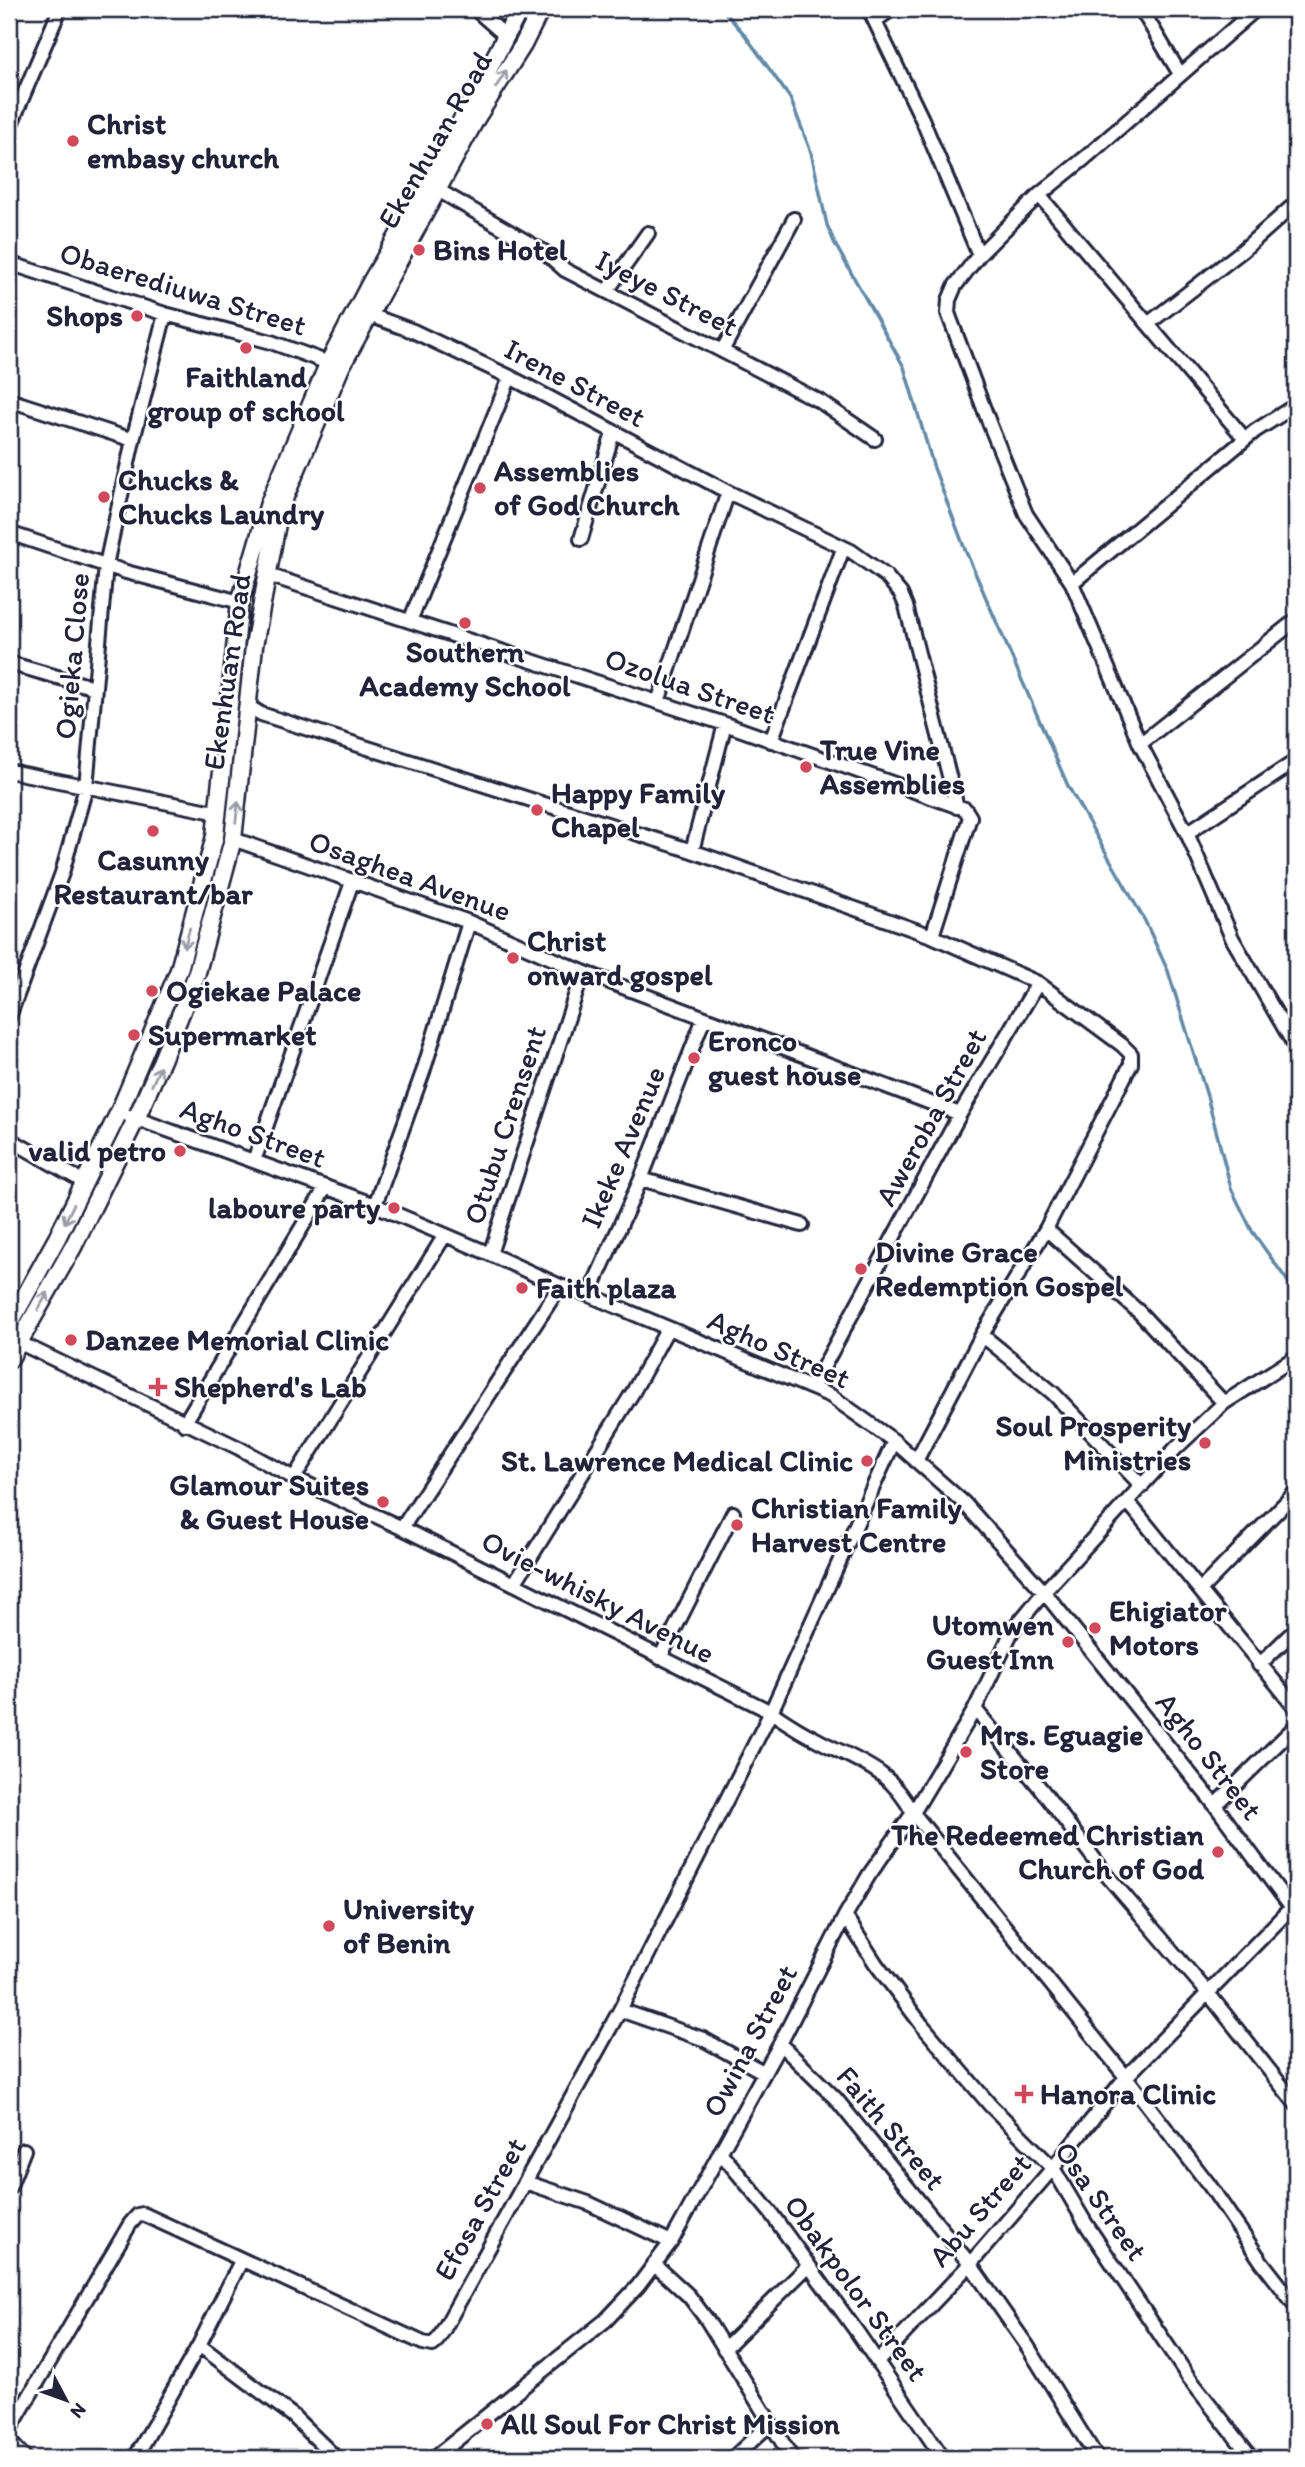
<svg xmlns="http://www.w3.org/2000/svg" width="1305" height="2467" font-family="Itim,sans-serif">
<rect width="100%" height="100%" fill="#fff"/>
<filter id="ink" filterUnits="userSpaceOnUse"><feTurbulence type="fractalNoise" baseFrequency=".0143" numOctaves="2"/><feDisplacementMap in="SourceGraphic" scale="14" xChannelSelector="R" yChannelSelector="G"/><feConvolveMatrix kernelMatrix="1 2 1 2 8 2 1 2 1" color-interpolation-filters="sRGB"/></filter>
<g filter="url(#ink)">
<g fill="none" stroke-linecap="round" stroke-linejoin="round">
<path stroke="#6289a6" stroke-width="3.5" d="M722,9L745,35L790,98L811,152L827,225L835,244L904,367L934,468L966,552L1068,786L1145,921L1168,971L1207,1096L1231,1188L1252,1231L1296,1293"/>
<defs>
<path id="minor" d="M475,9L507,37
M869,9L922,119L979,255
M1141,9L1180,74
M1256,9L1085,158L1039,195L979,255L955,286L949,300L948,313L990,425L1026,514L1072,583L1140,744L1187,833L1232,938L1296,1048
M876,20L892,9
M9,129L60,9
M438,190L546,253L565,270L821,402L875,439
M1039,195L1245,439
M9,263L165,314L271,342L337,366
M607,291L648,233
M364,313L413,331L510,377L728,492L851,551L886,576L901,594L906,606L957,807
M1149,323L1242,251L1296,203
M722,351L794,219
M9,400L133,440
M9,533L126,572L240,602
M581,539L613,433
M268,575L725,724L965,809L970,817L932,936
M1072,583L1255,431L1296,405
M410,621L510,377
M9,663L95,688
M658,702L728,492
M248,706L261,714L692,851L932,936L1038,983L1122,1045L1131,1054V1064L1046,1229L982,1335L916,1461
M771,741L843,549
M1140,744L1296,620
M9,771L219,813
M1187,833L1296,761
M233,839L469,922L583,972L960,1114
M692,851L725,724
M9,1017L62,873L86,787L106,565L133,440L165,314
M129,1116L375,1205L490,1254L560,1286L589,1295L831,1396L894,1441L964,1503L1044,1592L1215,1805L1296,1914
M9,1139L84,1182
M254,1161L352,882
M641,1179L802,1225
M375,1205L423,1072L469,922
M1046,1229L1140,1313L1224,1403
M490,1254L583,972
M589,1295L641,1179L704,1018
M982,1335L1053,1393L1142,1486
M20,1343L239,1448L294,1478L402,1528L560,1286
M812,1388L960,1114L1038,983
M184,1424L326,1187
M294,1478L445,1235
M1128,1502L1296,1708
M402,1528L771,1712C785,1721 799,1731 814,1738C857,1762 888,1766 913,1813L1126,2077L1210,2186L1261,2261L1296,2306
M514,1584L633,1392L668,1328
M1200,1590L1296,1492
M660,1658L733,1513
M1259,1665L1296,1629
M975,1709L1041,1789L1105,1873L1208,1993L1296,2104
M1215,1805L1296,1726
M845,1916L876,1964L922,2025L990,2105L1053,2168L1086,2224L1189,2378L1252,2458
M620,2010L703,2039L763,2072
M780,2044L836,2099L970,2264L1028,2347L1097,2458
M720,2152L770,2212L857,2332L943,2458
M525,2182L588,2203L671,2242
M9,2188L24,2150
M654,2264L689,2296L707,2320L792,2458
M199,2345L292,2415L336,2458
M724,2349L808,2266
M878,2361L970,2264L1053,2168L1126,2077L1291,1908
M9,2431L130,2224L138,2215L143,2214L423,2343L433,2345L439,2338L620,2010L771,1712L894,1441
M9,2441L25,2458
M135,2458L199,2345L241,2261
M434,2458L606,2320L638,2286L671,2242L780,2044L845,1916L869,1875L913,1813L975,1709L1012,1631L1044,1592L1176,1448L1224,1403L1296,1357
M733,2458L770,2424"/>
<path id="major" d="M9,1325L57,1238L119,1112L179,970L215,836L240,602L269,503L329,362L372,280L427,186L520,9
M9,1360L73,1247L136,1119L162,1060L196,976L233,839L254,646L280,508L341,367L477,117L523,45L541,9"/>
</defs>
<use href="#minor" stroke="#22223b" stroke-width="18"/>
<use href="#major" stroke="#22223b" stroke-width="21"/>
<use href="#minor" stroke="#fff" stroke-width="12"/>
<use href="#major" stroke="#fff" stroke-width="16"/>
</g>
<defs><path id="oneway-shaft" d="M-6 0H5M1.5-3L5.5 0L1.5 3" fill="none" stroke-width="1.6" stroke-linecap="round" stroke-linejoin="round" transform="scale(1.75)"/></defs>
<g stroke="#9c9ca7">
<use href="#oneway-shaft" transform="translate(501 79) rotate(-58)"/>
<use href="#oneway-shaft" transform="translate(237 812) rotate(-83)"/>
<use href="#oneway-shaft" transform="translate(187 938) rotate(105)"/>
<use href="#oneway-shaft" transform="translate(156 1076) rotate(-66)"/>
<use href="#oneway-shaft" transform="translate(69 1214) rotate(116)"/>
<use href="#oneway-shaft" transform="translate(43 1301) rotate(-61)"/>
</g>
</g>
<g fill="#d1495b" stroke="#fff" stroke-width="2.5">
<circle cx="73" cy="141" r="7"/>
<circle cx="419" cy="250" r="7"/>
<circle cx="137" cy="316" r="7"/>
<circle cx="246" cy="348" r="7"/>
<circle cx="480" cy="488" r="7"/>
<circle cx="104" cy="497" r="7"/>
<circle cx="465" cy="623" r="7"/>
<circle cx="806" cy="767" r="7"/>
<circle cx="537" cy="810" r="7"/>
<circle cx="153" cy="831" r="7"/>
<circle cx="513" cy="958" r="7"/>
<circle cx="152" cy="991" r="7"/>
<circle cx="134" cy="1035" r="7"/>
<circle cx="694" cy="1058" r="7"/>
<circle cx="180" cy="1151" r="7"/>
<circle cx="394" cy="1208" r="7"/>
<circle cx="861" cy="1269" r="7"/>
<circle cx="522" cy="1288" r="7"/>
<circle cx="71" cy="1340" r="7"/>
<path d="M154.5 1376.5h7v7h7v7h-7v7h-7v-7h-7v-7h7z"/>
<circle cx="1205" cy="1443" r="7"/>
<circle cx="867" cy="1461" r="7"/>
<circle cx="383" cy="1502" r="7"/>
<circle cx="737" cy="1525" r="7"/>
<circle cx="1095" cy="1628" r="7"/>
<circle cx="1068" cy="1642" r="7"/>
<circle cx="966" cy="1752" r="7"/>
<circle cx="1218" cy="1852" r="7"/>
<circle cx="329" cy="1926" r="7"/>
<path d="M1020.5 2083.5h7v7h7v7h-7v7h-7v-7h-7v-7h7z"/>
<circle cx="487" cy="2424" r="7"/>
</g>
<g text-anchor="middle" stroke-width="5" stroke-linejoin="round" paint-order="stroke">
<g font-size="30" font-weight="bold" fill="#22223b" stroke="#fff" text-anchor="start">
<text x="87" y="134">Christ<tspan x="87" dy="34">embasy church</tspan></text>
<text x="433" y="260">Bins Hotel</text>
<text x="123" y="326" text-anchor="end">Shops</text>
<text x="246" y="387" text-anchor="middle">Faithland<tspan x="246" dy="34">group of school</tspan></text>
<text x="494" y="481">Assemblies<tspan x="494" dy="34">of God Church</tspan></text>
<text x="118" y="490">Chucks &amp;<tspan x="118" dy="34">Chucks Laundry</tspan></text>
<text x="465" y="662" text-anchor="middle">Southern<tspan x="465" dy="34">Academy School</tspan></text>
<text x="820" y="760">True Vine<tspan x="820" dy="34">Assemblies</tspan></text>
<text x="551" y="803">Happy Family<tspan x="551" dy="34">Chapel</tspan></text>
<text x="153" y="870" text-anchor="middle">Casunny<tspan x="153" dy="34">Restaurant/bar</tspan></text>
<text x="527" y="951">Christ<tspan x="527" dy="34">onward gospel</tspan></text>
<text x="166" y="1001">Ogiekae Palace</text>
<text x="148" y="1045">Supermarket</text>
<text x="708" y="1051">Eronco<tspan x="708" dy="34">guest house</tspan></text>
<text x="166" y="1161" text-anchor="end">valid petro</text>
<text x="380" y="1218" text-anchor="end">laboure party</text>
<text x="875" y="1262">Divine Grace<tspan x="875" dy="34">Redemption Gospel</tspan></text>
<text x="536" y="1298">Faith plaza</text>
<text x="85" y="1350">Danzee Memorial Clinic</text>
<text x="174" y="1397">Shepherd's Lab</text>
<text x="1191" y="1436" text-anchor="end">Soul Prosperity<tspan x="1191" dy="34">Ministries</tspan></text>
<text x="853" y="1471" text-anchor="end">St. Lawrence Medical Clinic</text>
<text x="369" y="1495" text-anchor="end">Glamour Suites<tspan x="369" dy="34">&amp; Guest House</tspan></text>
<text x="751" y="1518">Christian Family<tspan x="751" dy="34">Harvest Centre</tspan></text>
<text x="1109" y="1621">Ehigiator<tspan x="1109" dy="34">Motors</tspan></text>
<text x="1054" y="1635" text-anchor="end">Utomwen<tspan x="1054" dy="34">Guest Inn</tspan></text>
<text x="980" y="1745">Mrs. Eguagie<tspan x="980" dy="34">Store</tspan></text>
<text x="1204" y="1845" text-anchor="end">The Redeemed Christian<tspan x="1204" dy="34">Church of God</tspan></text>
<text x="343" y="1919">University<tspan x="343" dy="34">of Benin</tspan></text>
<text x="1040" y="2104">Hanora Clinic</text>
<text x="501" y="2434">All Soul For Christ Mission</text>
</g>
<g font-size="30" fill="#22223b" stroke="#fff">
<text transform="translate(435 140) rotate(-60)" y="10">Ekenhuan Road</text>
<text transform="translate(183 289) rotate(17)" y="10">Obaerediuwa Street</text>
<text transform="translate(667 293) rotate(27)" y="10">Iyeye Street</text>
<text transform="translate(575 383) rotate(28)" y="10">Irene Street</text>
<text transform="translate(72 656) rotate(-85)" y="10">Ogieka Close</text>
<text transform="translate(227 672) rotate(-82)" y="10">Ekenhuan Road</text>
<text transform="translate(690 686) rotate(19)" y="10">Ozolua Street</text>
<text transform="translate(410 876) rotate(20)" y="10">Osaghea Avenue</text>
<text transform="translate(931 1117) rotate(-61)" y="10">Aweroba Street</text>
<text transform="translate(505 1125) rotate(-72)" y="10">Otubu Crensent</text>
<text transform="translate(253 1133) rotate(20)" y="10">Agho Street</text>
<text transform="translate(623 1147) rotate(-67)" y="10">Ikeke Avenue</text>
<text transform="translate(779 1349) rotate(24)" y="10">Agho Street</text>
<text transform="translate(598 1597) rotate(27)" y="10">Ovie-whisky Avenue</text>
<text transform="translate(1209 1756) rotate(52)" y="10">Agho Street</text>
<text transform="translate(750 2041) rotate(-62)" y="10">Owina Street</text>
<text transform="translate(891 2128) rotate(50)" y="10">Faith Street</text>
<text transform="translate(1101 2201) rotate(55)" y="10">Osa Street</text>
<text transform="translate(480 2209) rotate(-61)" y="10">Efosa Street</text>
<text transform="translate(980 2210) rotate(-49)" y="10">Abu Street</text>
<text transform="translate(856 2288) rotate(54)" y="10">Obakpolor Street</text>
</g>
</g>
<rect width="1305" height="2467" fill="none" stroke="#fff" stroke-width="35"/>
<rect x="18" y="18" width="1270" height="2432" fill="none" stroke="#22223b" stroke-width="2.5" filter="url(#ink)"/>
<g transform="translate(66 2400) rotate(131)" stroke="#ffffff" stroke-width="5" paint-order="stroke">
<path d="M0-5L12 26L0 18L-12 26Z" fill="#22223b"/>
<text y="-10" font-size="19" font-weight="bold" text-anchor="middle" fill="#22223b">N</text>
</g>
</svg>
